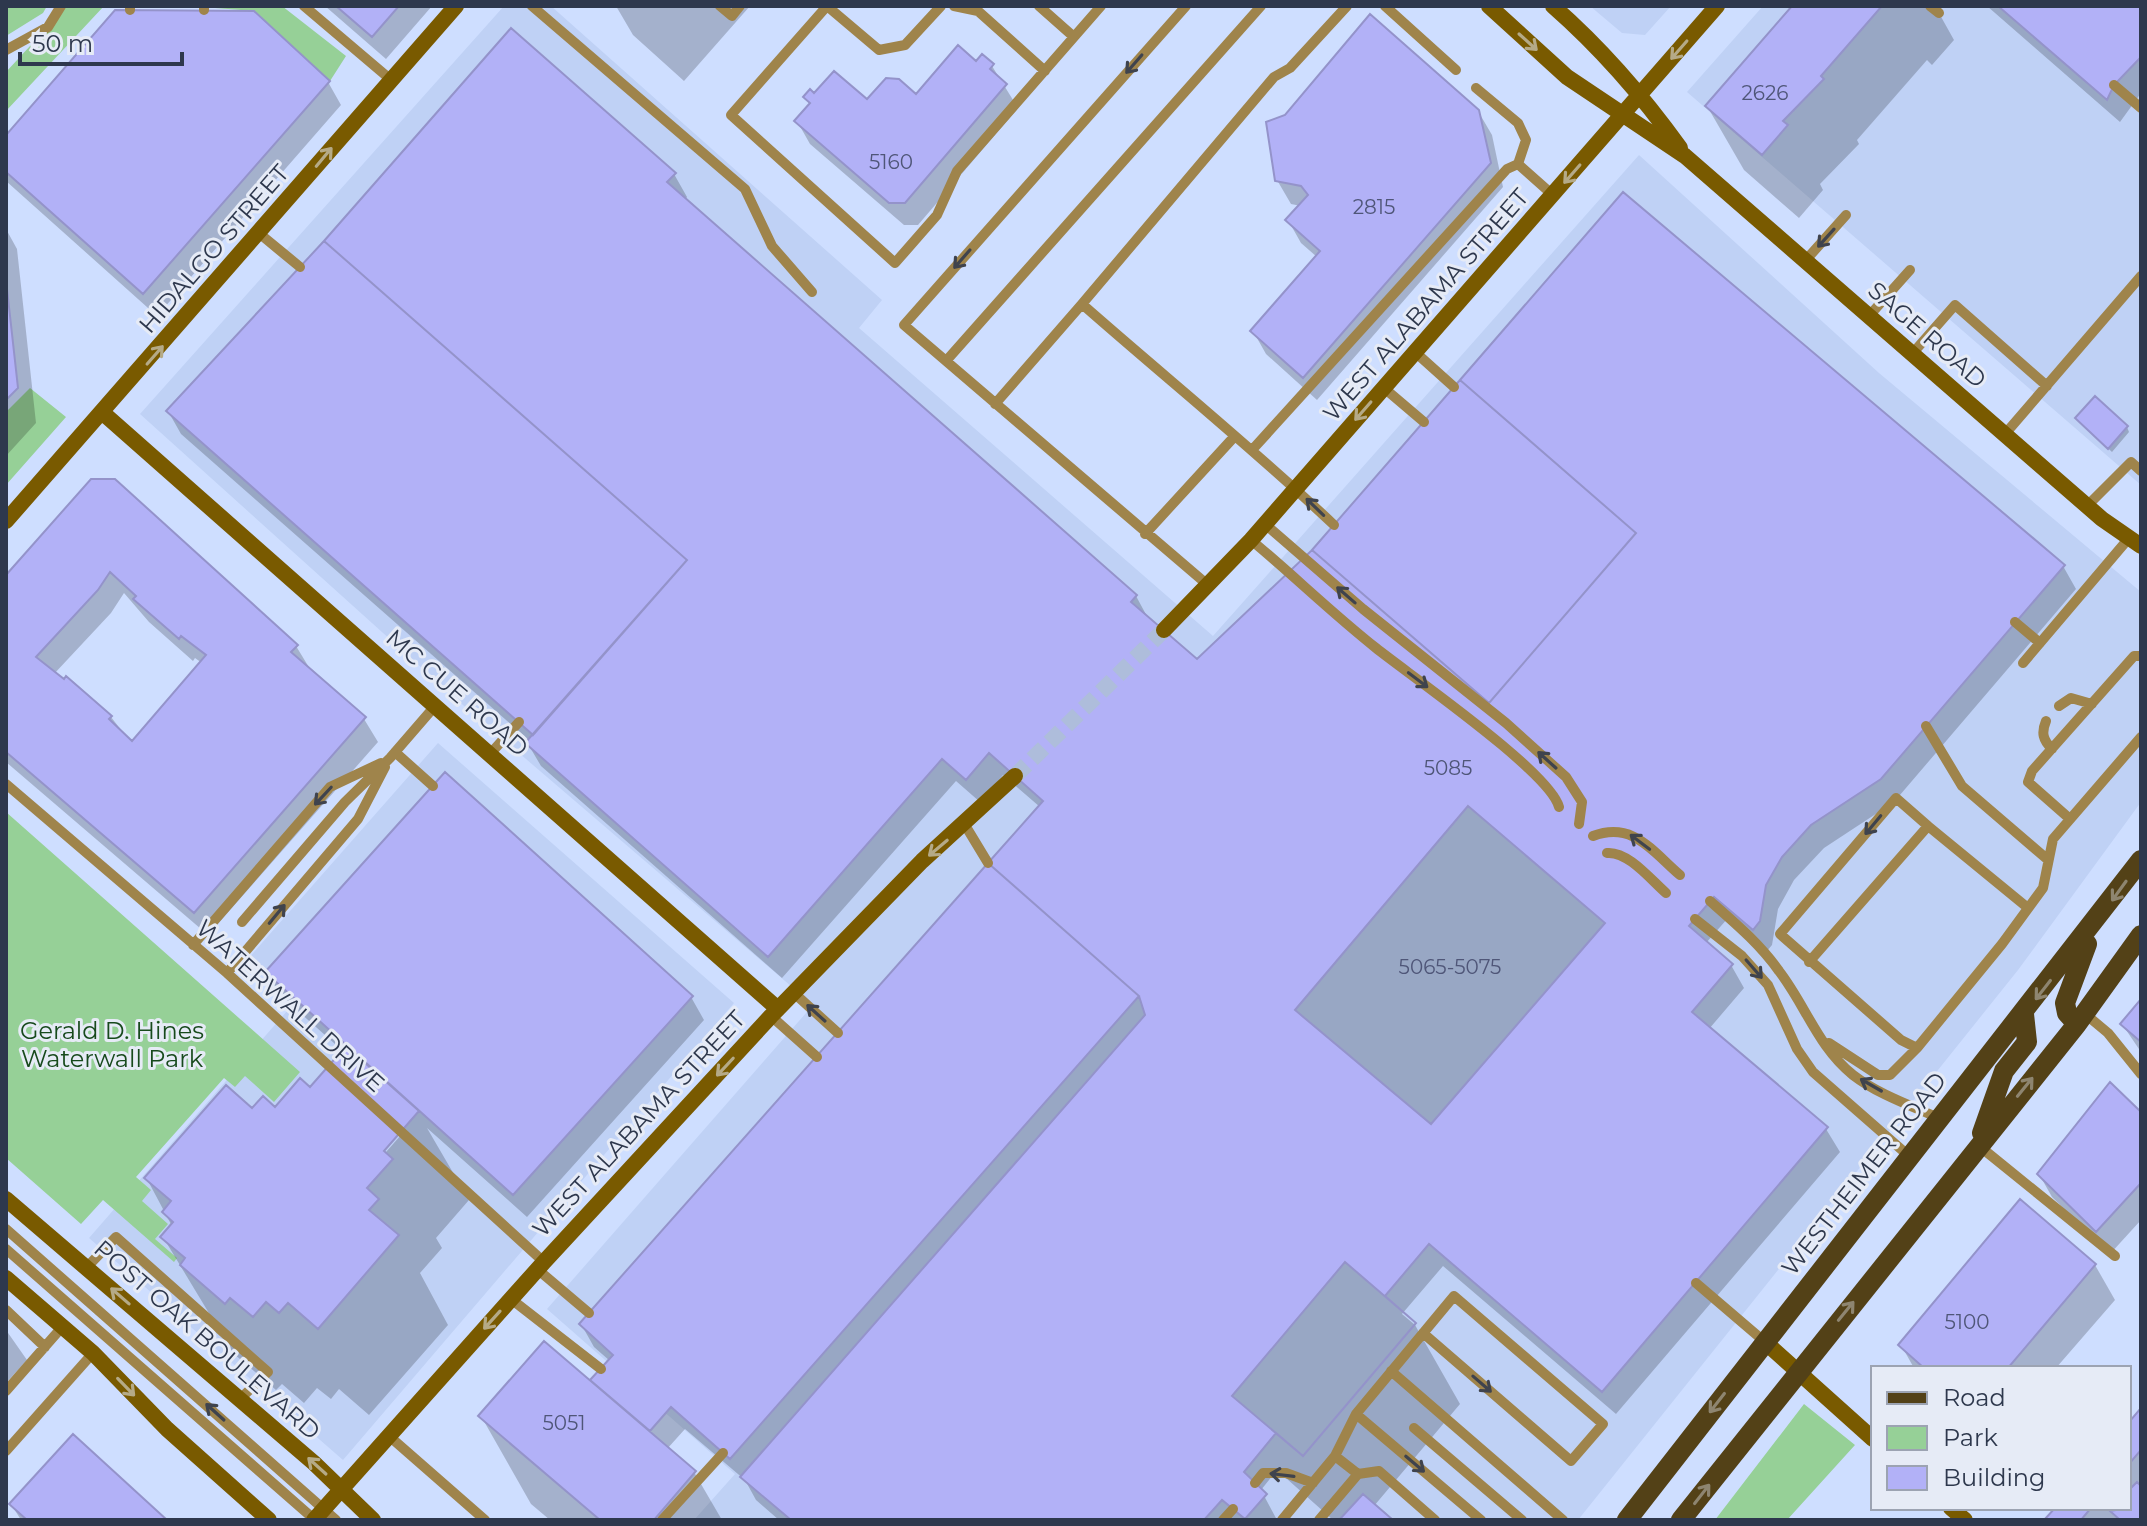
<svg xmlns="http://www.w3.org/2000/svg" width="2147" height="1526" font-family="Montserrat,sans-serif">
<rect width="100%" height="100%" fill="#cedeff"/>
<path fill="#bfd1f5" d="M504,6H551L882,300L859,328L1213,636L1639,155L1879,373L2141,592V802L2018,970L1578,1520H694L735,1474L547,1309L813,1005L463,705L140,414Z
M1590,6H1671L1645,35L1622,33Z
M1763,6H2141V485L1687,92Z
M438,743L734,1003L343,1460L89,1238L294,1003L246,961Z"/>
<path fill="#96d097" d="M6,6H47L43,13L6,36Z
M67,6H104L6,111V72Z
M189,6H282L346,56L330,81L254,11Z
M30,388L66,417L6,485V412Z
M6,812L300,1072L274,1102L245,1076L235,1087L224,1078L136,1177L151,1190L142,1201L168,1224L155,1239L177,1258L174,1262L103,1200L81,1224L6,1158Z
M1804,1404L1855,1445L1787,1520H1715Z"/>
<path fill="#0003" fill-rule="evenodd" d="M325,6H432L386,59Z
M616,6H750L684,81L633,35Z
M1795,6H1935L1954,40L1932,65L1927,60L1857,140L1859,144L1820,184L1823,190L1799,218L1744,170L1707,106Z
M1987,6H2141V93L2120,122Z
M977,64L992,66L1018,108L918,225H904L810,144L797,121L810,105L806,97L867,102L916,97Z
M328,82L341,105L157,316L6,181V138Z
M1478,111L1492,135L1503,187L1317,400L1266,354L1253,331L1317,257L1301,243L1288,220L1301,206L1291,204L1277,180L1286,116Z
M674,174L687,197L685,200L1136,596L1149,620L1197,662L2063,566L2076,589L1894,802L1824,848L1794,880L1778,909L1772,945L1767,951L1728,918L1706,943L1731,965L1744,988L1709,1029L1826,1129L1840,1152L1616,1414L1443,1266L1402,1314L1415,1325L1460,1404L1374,1506L1390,1520H1333L1277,1470L1261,1490L1277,1520H779L756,1500L745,1480L685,1429L667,1449L694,1472L722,1520H550L531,1504L481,1416L590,1382L610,1361L594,1347L581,1324L1040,807L1003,775L980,802L956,781L782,978L541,766L528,744L530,741L181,434L168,411Z
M6,229L17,249L36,423L6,456Z
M2077,419L2127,427L2129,432L2112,452Z
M92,481L296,646L310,669L364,719L378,742L208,935L6,762V578ZM124,593L149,622L193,661L195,658L202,663L132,744L111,717L54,674L111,613Z
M267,972L691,997L704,1020L527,1217L427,1128L469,1200L436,1238L442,1248L420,1273L448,1325L369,1415L339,1389L331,1399L317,1388L304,1403L282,1384L276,1390L233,1353L163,1237L172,1226L147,1179L253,1111L275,1110L311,1090L344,1052L280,995ZM398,1132L401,1135L379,1160L376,1158Z
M2141,1002V1052L2122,1024Z
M2141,1115V1220L2110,1254L2052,1197L2039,1174Z
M2021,1202L2095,1265L2115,1300L2056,1368H1914L1901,1345Z
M6,1330L27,1360L6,1383Z
M2141,1411V1520H2047L2057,1508H2129V1425Z
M11,1504L164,1520H21Z"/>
<path fill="#b2b1f7" stroke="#9493ca" stroke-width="2" fill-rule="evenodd" d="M336,6H399L372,37Z
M1792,6H1882L1821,76L1824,79L1783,121L1788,125L1762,155L1705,106Z
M1998,6H2141V57L2114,85L2107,100Z
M115,10L254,11L330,81L143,294L6,172V135Z
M1370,14L1479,110L1491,163L1303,378L1250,331L1320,251L1285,220L1308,195L1301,186L1275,181L1266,122L1285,115Z
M511,28L676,173L667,182L1137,595L1131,602L1197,659L1312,550L1489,703L1636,533L1460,380L1623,192L2065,565L1881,779L1811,825L1782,857L1766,885L1760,921L1753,930L1714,897L1689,926L1733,964L1692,1012L1828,1127L1602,1392L1429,1244L1385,1296L1416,1323L1303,1456L1276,1433L1244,1472L1267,1494L1245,1519L1222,1500L1204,1520H791L740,1477L1145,1015L1139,996L988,863L1043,801L989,753L966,780L942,759L768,957L525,743L687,560L324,241Z
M958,45L976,61L982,54L994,64L990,69L1007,84L905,203H889L794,121L810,103L803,97L810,89L814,93L834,71L867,99L886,78L899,79L916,94Z
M324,241L687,560L533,735L166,411Z
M6,280L18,388L6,400Z
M1460,380L1636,533L1489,703L1312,550Z
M2095,396L2128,426L2108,449L2075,418Z
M91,479H115L298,645L291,652L366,717L194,913L6,752V575ZM110,572L136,596L133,599L179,639L181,636L206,655L132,741L109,719L112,716L66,676L64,679L36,657L98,590Z
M445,772L693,996L513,1195L265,972Z
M1468,806L1605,923L1431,1124L1295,1010Z
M988,863L1139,996L730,1459L671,1407L650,1431L590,1380L613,1355L579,1324Z
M2141,999V1042L2120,1024Z
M346,1046L419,1111L384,1151L393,1159L367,1188L379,1199L369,1210L399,1235L318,1329L288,1303L279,1313L266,1302L253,1317L230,1298L225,1304L180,1265L185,1258L160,1237L173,1222L162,1212L171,1201L144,1178L226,1085L252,1108L263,1096L275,1107L300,1078L310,1087Z
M2110,1082L2141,1112V1183L2096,1232L2037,1174Z
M2020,1199L2096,1264L2008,1368H1924L1898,1345Z
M1345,1262L1416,1323L1303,1456L1232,1396Z
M544,1341L696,1471L654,1520H600L478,1416Z
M2141,1408V1450L2129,1464V1422Z
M73,1434L167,1520H27L9,1504Z
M2137,1482L2141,1486V1520H2120L2110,1511L2129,1508V1490Z
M1363,1494L1393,1520H1339Z
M2055,1508H2091L2081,1520H2044Z"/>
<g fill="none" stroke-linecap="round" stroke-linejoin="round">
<path stroke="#aebddb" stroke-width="16" stroke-dasharray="16 8" stroke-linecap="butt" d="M1015,776L1164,630"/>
<path stroke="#9f844b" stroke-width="10" d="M304,6L390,79
M532,6L745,189L772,246L812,292
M720,6L732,16L740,6
M827,6L731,115L895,263L937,215L957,171L1101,6
M827,6L879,50L905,45L941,6
M954,6L978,11L1045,71
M1039,6L1074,37
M1186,6L904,325L1209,586
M1385,6L1456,70
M1930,6L1939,13
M130,10V6
M204,10V6
M6,50L48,27L61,6
M2114,85L2141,108
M1476,88L1518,123L1526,140L1518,164
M260,234L300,267
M1805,261L1846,215
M1082,304L1274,77L1290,68L1347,6
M1869,316L1910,270
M1415,352L1454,387
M1912,354L1955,305L2047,386
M946,361L1261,6
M1384,388L1424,422
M995,404L1082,304C1166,378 1253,448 1334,525
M2005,434L2141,276
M1252,450L1507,169L1518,164L1554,196
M2087,506L2131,462L2141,471
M1265,524L1363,609L1506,723L1566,777L1582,802L1579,824
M1145,534L1234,437
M1251,540C1293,575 1333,614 1376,648C1411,676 1550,772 1559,807
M2015,622L2040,643
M2023,663L2129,538
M2059,706L2071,698L2092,704
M2046,721C2041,733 2043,740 2052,749
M1926,726L1962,786L2047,859
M395,752L433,786
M490,754L519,722
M6,784L227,973L544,1262
M2070,819L2028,782L2032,771L2134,656H2141
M965,825L988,863
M1928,826L1896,798L1780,934L1901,1040L1917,1048L2002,944L2043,888L2053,839L2141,737
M1593,836C1633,821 1652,851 1680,875
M1607,853C1628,851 1651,880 1666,893
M1710,901C1735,923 1760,944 1779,971C1806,1006 1818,1047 1853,1075C1879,1095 1912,1106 1941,1119
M1695,919L1742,956L1768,985L1797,1049L1813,1072L1910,1157
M242,922L345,802L390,758L435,706
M193,945L330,787L381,763
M1809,962L1928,826L2028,908
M227,973L358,819L385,767
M794,993L838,1033
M2084,1013L2108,1033L2141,1074
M771,1016L817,1057
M1829,1043L1878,1075H1890L1917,1048
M1978,1145L2115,1256
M6,1229L336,1520
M6,1249L315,1520
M87,1267L116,1237L268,1372L240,1399
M537,1269L589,1313
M1696,1283L1765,1342
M511,1299L601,1369
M6,1310L45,1347
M1391,1371L1563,1520
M6,1391L63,1326
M1356,1414L1481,1520
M1414,1428L1522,1520
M389,1436L485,1520
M6,1451L93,1353
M1335,1456L1358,1474L1379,1471L1435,1520
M1255,1483L1263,1473H1286L1313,1483
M662,1520L723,1453
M1223,1520L1233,1509
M1282,1520L1335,1456L1356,1414L1454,1296L1603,1424L1571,1461L1423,1333
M1319,1520L1358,1474"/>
<path stroke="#795a00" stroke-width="16" d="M1489,6L1567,77L1685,156L2102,519L2141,546
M1553,6C1602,49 1642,95 1680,148
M103,413L778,1009
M6,521L456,6
M1164,630L1251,540L1717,6
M6,1199L314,1463L373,1520
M6,1278L93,1353L167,1429L269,1520
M1765,1342L1873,1439
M1951,1508L1965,1520
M314,1520L544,1262L771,1016L922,861L1015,776"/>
<path stroke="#534117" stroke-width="20" d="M2077,1024L2067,1013L2065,1003L2087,944
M1982,1133L2004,1071L2027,1042L2024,1014
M1627,1520L2141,860
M1681,1520L2077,1024L2141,935"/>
</g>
<defs><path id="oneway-shaft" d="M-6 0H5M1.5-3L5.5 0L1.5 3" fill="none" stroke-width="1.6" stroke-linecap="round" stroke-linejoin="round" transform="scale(2)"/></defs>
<g stroke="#b5aa87">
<use href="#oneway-shaft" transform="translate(1528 42) rotate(42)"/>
<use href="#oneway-shaft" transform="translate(1679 50) rotate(131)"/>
<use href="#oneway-shaft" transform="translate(324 157) rotate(-50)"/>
<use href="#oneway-shaft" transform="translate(1572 174) rotate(131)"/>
<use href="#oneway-shaft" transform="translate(155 355) rotate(-49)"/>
<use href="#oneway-shaft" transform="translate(1363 411) rotate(131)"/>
<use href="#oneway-shaft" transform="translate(938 848) rotate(140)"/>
<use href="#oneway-shaft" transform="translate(725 1067) rotate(133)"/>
<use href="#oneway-shaft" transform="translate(120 1296) rotate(-139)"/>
<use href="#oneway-shaft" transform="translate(492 1320) rotate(132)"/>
<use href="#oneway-shaft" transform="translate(126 1387) rotate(46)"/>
<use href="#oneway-shaft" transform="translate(317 1466) rotate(-138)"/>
</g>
<g stroke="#3f434d">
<use href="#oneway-shaft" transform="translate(1134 64) rotate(131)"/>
<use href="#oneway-shaft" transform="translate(1826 238) rotate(132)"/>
<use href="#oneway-shaft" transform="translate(962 259) rotate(131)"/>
<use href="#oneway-shaft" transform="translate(1315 507) rotate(-136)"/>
<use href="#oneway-shaft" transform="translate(1346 595) rotate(-139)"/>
<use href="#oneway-shaft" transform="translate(1418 680) rotate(37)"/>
<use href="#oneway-shaft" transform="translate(1547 760) rotate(-138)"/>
<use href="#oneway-shaft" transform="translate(323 796) rotate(133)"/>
<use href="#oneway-shaft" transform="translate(1873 825) rotate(130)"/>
<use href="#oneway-shaft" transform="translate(1640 842) rotate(-143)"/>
<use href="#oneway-shaft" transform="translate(277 914) rotate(-50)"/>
<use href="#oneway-shaft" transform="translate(1754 969) rotate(49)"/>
<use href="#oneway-shaft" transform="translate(816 1013) rotate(-138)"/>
<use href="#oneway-shaft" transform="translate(1871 1085) rotate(-150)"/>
<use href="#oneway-shaft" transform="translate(1482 1384) rotate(41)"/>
<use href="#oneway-shaft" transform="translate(215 1412) rotate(-138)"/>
<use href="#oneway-shaft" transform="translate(1415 1464) rotate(40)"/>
<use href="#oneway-shaft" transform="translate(1282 1475) rotate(-173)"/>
</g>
<g stroke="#8e8570">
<use href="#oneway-shaft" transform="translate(2119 891) rotate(126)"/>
<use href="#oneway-shaft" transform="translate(2043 990) rotate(128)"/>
<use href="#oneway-shaft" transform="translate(2025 1087) rotate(-51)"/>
<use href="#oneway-shaft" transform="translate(1846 1311) rotate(-51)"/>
<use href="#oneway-shaft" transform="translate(1717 1403) rotate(128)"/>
<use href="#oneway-shaft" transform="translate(1702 1494) rotate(-52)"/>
</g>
<g text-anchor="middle" stroke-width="6" stroke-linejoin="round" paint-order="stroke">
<g font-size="20" fill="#4f5678">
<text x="1765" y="100">2626</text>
<text x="891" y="169">5160</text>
<text x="1374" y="214">2815</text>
<text x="1448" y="775">5085</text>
<text x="1450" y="974">5065-5075</text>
<text x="1967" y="1329">5100</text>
<text x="564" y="1430">5051</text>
</g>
<g font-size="24" fill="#2e384d" stroke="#e6ebf6">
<text transform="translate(214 249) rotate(-49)" y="8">HIDALGO STREET</text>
<text transform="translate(1426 305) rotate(-49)" y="8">WEST ALABAMA STREET</text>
<text transform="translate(1927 335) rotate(41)" y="8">SAGE ROAD</text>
<text transform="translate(457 693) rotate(41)" y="8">MC CUE ROAD</text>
<text transform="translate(290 1006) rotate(42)" y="8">WATERWALL DRIVE</text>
<text transform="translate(639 1124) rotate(-47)" y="8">WEST ALABAMA STREET</text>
<text transform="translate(1864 1174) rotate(-52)" y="8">WESTHEIMER ROAD</text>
<text transform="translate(207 1340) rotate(41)" y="8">POST OAK BOULEVARD</text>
</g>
<g font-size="24" fill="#174a1c" stroke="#e6ebf6">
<text x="112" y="1039">Gerald D. Hines<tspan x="112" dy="28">Waterwall Park</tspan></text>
</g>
</g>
<rect width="2147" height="1526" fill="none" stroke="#2e384d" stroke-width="16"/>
<rect x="1871" y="1366" width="260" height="144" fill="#e6ebf6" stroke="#9ca3b2" stroke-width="2"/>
<rect x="1887" y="1392" width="40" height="12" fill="#534117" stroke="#9ca3b2" stroke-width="2"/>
<text x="1943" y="1406" font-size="24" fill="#2e384d">Road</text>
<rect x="1887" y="1426" width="40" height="24" fill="#96d097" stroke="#9ca3b2" stroke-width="2"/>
<text x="1943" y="1446" font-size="24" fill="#2e384d">Park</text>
<rect x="1887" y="1466" width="40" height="24" fill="#b2b1f7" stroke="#9ca3b2" stroke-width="2"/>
<text x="1943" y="1486" font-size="24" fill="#2e384d">Building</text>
<path d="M20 52v12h162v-12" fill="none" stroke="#2e384d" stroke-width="4"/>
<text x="32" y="52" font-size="24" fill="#2e384d" stroke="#e6ebf6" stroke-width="6" paint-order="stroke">50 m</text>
</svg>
